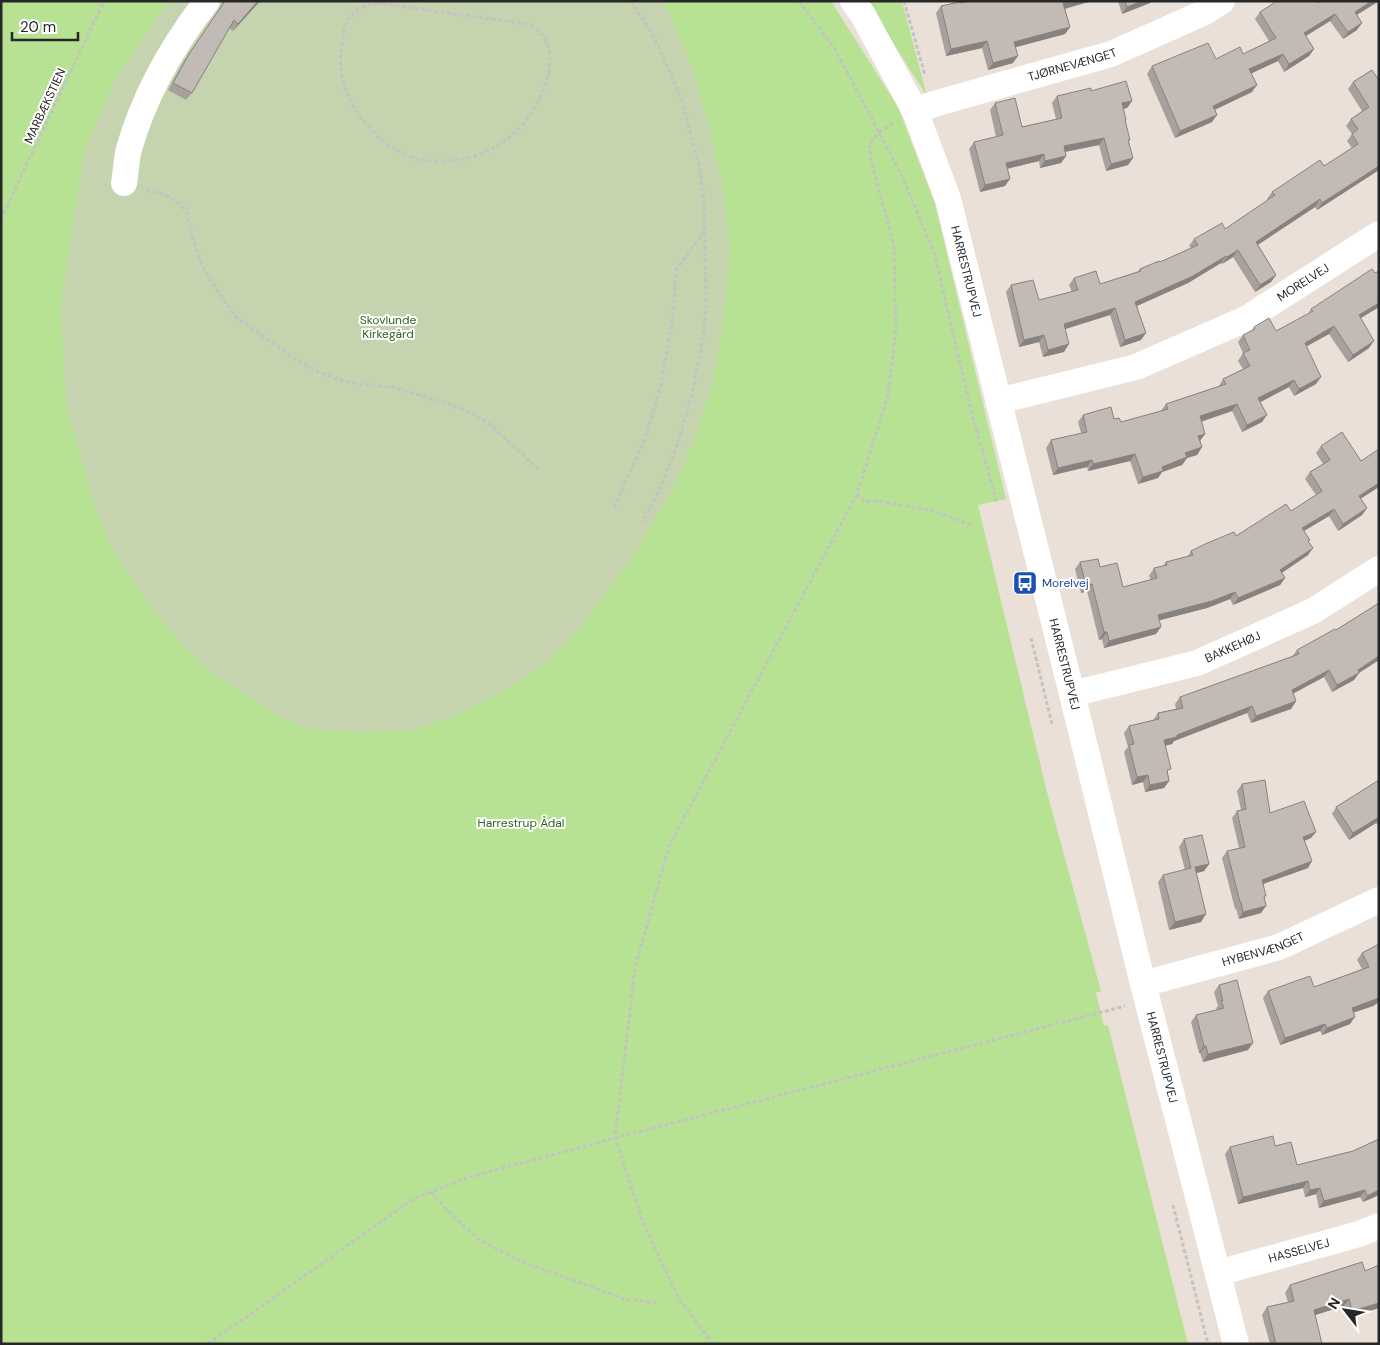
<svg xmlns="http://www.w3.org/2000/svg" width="1380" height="1345" font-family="'DM Sans',sans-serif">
<rect width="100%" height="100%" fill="#eae0d8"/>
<path fill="#b7e293" d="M1,1H831L898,107L935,204L1006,499L978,505L1047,792L1101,991L1096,993L1104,1026L1108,1025L1188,1344H1Z
M866,1H902L927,96Z"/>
<path fill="#c5d4af" d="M169,1H663L692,66L710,129L724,193L730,254L723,325L711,388L693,444L669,496L639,547L603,598L570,640L541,667L496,695L454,716L409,731L359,732L323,730L300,726L276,714L214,674L183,646L146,600L111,547L92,497L66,402L61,308L84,151L116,78Z"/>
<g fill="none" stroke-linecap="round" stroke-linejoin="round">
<path stroke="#c3c3c3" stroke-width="3" stroke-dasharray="4 2.5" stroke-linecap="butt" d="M631,1L653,35L664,59L682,101L700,168L704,201L705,231L706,305L704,332L693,391L677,446L657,495L642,523
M799,1L835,49L902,176L934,252L971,410L997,503
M904,1L925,75
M376,3L528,24C534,27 539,31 543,36C560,59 542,101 526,120C518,131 507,141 495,147C476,158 450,163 429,161C388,158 346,111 341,72C340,62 341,52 342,42C345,18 353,7 376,3Z
M147,190L165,195L178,202L187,213L195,246L204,270L235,316L292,357L317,371L340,380L365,385L395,388L447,403L471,413L491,425L538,469
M1,219L104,1
M857,494L865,502L877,501L935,511L972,526
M614,508L645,439L661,386L673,317L676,270L705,231
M1031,638L1052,724
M431,1192L452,1216L480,1240L520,1261L625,1299L657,1303
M1173,1205L1208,1344
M208,1344L413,1199L466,1178L615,1138L1125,1006
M713,1344L679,1299L643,1222L615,1138L635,968L669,846L857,494L888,396L896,327L894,246L873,167L869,144L879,132L895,122"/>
<g stroke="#fff" stroke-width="26">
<path id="s1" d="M853,1L863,15L915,111L948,199L1072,694L1143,984L1236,1344"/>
<path id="s2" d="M915,111L934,104L1111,54L1203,13L1222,1"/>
<path d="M124,183C126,172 126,160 129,149C144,96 173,45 207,1"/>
<path id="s3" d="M998,401L1136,367L1246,319L1379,234"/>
<path id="s4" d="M1072,694L1197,663L1313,611L1379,569"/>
<path id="s5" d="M1143,984L1279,947L1379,900"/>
<path id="s6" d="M1218,1273L1359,1234L1379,1226"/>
</g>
</g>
<path fill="#a7a09c" d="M223,1H260L233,31L229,28L192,93L186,100L168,90L184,61L219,10Z
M969,1H1092L1065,9L1070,27L1065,34L1015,47L1013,63L988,70L982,48L946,56L936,13L941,6Z
M1118,1H1152L1150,3L1122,14Z
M1320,1H1379L1357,15V30L1343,39L1330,21L1306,36L1314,49L1309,56L1284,72L1278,61L1251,73L1252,92L1214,110L1212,122L1175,138L1147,74L1152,66L1216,59L1243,54L1269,41L1255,19L1260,12L1318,3Z
M1372,70L1379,170L1317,210L1315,207L1258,245L1276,275L1271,282L1255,292L1233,257L1222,264L1221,263L1188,283L1137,306L1141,340L1120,347L1110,315L1065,329L1064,352L1043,357L1039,342L1019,347L1006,292L1011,285L1039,300L1072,292L1069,285L1074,278L1100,284L1137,272L1140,269L1160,262L1191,248L1189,246L1194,239L1225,229L1268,200L1267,199L1272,192L1324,166L1352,148L1347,141L1352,134L1346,126L1351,119L1362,111L1348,89L1353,82Z
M1091,91L1132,101L1127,108L1123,109L1129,142L1133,158L1128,165L1106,171L1099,145L1065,152L1066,156L1061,163L1040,168L1039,161L1007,169L1005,186L980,192L969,149L974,142L996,137L990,110L995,103L1022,127L1056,119L1052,103L1057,96Z
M1379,271V307L1361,318L1369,348L1348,362L1329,334L1306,346L1316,384L1294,396L1289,387L1260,402L1262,422L1242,432L1232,411L1201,421L1200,441L1202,447L1197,455L1187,458L1182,465L1162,472L1158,478L1138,484L1130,461L1088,471L1087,467L1053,475L1046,448L1051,440L1081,433L1078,422L1083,415L1114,419L1121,422L1161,411L1166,404L1219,386L1223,379L1243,369L1238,361L1243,353L1238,342L1243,335L1252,330L1254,327L1276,331L1308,314L1311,309Z
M1321,446L1361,499L1367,508L1362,515L1338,531L1329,516L1304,531L1309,541L1308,555L1282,572L1285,578L1280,585L1233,605L1230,599L1207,608L1159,620L1156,634L1104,648L1102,639L1099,640L1087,591L1081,593L1075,569L1080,562L1100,567L1123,587L1151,580L1149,576L1154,568L1163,566L1166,562L1188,556L1191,551L1236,536L1291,511L1316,495L1305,479L1310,472L1323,464L1316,453Z
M1379,603V660L1359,673L1354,680L1332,692L1324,677L1293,693L1296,701L1291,709L1251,723L1247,713L1174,741L1172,744L1165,746L1168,774L1169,781L1164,788L1145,792L1143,782L1132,785L1124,752L1128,747L1124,733L1129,726L1153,720L1158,713L1176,709L1175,704L1180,697L1292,657L1297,650L1336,630Z
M1379,780V827L1376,823L1349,840L1332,814L1336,807Z
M1242,784L1270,813L1311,838L1305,841L1308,868L1263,884L1264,898L1261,913L1239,919L1236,909H1235L1222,858L1227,851L1239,848L1232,818L1237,811L1241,810L1237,791Z
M1184,839L1209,864L1204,871L1196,873L1201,922L1169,930L1158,882L1163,875L1185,870L1179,847Z
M1379,944V1002L1373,1006L1354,1012L1350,1024L1322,1035L1320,1031L1280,1045L1263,998L1268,991L1314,987L1362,969L1357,960L1362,953Z
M1219,985L1248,1050L1203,1062L1200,1053H1199L1191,1022L1196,1015L1217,1010L1216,1008L1218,1006L1214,992Z
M1379,1139V1195L1363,1202L1360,1197L1319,1208L1316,1194L1305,1197L1303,1188L1238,1204L1225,1154L1230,1147L1275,1146L1297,1165L1353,1151Z
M1362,1262L1379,1308L1347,1318L1344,1306L1315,1315L1322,1344H1270L1262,1315L1267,1307L1288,1302L1285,1293L1290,1285Z"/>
<path fill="#88827f" d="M258,1H260L233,31L238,24Z
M1071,1H1092L1059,10L1063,3Z
M1142,1H1152L1150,3L1122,14L1127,7Z
M1372,1H1379L1350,19L1355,12Z
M1335,14L1330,21L1299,40L1304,33Z
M1362,23L1357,30L1343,39L1348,32Z
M1070,27L1065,34L1009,49L1014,42Z
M987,41L982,48L946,56L951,49Z
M1314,49L1309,56L1284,72L1289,64Z
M1283,54L1278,61L1244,77L1249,69Z
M1018,56L1013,63L988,70L993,63Z
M1257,85L1252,92L1208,113L1213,106Z
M1132,101L1127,108L1117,110L1122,103Z
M1217,115L1212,122L1175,138L1180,131Z
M1104,138L1099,145L1059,153L1064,146Z
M1044,154L1039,161L1001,170L1006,163Z
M1066,156L1061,163L1040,168L1045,161Z
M1133,158L1128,165L1106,171L1111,164Z
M1379,166V170L1317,210L1322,203Z
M1010,179L1005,186L980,192L985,185Z
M1320,199L1315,207L1251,249L1256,242Z
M1238,250L1233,257L1222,264L1227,257Z
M1226,256L1221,263L1188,283L1130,309L1135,302Z
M1276,275L1271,282L1255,292L1260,285Z
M1379,303V307L1354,322L1359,315Z
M1115,308L1110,315L1059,331L1064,324Z
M1334,326L1329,334L1300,350L1305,343Z
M1146,333L1141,340L1120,347L1125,340Z
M1044,335L1039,342L1019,347L1024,340Z
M1374,341L1369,348L1348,362L1353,355Z
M1069,344L1064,352L1043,357L1048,350Z
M1321,377L1316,384L1294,396L1299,389Z
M1294,380L1289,387L1253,406L1258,398Z
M1237,404L1232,411L1195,424L1200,416Z
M1267,415L1262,422L1242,432L1247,425Z
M1205,434L1200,441L1198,436Z
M1202,447L1197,455L1187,458L1182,465L1162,472L1158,478L1138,484L1143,477L1162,467L1185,453Z
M1135,454L1130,461L1088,471L1093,464Z
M1092,460L1087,467L1053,475L1058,468Z
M1379,483V487L1354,503L1359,496Z
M1367,508L1362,515L1338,531L1343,524Z
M1334,509L1329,516L1297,535L1302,528Z
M1313,548L1308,555L1276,577L1280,570Z
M1285,578L1280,585L1233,605L1238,598Z
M1092,584L1087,591L1081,593L1086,585Z
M1235,592L1230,599L1207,608L1153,622L1158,615Z
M1161,627L1156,634L1104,648L1109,641Z
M1104,632H1107L1102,639L1099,640Z
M1379,656V660L1357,674L1359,673L1354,680L1332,692L1337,685Z
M1329,670L1324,677L1287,697L1292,690Z
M1296,701L1291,709L1251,723L1256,716Z
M1252,706L1247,713L1174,741L1172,744L1159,747L1164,740Z
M1148,775L1143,782L1132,785L1137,777Z
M1169,781L1164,788L1145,792L1150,785Z
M1379,817V819L1376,823L1349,840L1353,833Z
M1316,832L1311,838L1298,843L1303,837Z
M1312,861L1308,868L1257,886L1262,880Z
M1209,864L1204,871L1190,875L1195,867Z
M1266,906L1261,913L1239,919L1243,912Z
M1206,914L1201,922L1169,930L1175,922Z
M1379,998V1002L1373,1006L1347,1015L1352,1008Z
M1355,1017L1350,1024L1322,1035L1327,1028Z
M1325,1024L1320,1031L1280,1045L1285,1038Z
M1253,1043L1248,1050L1203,1062L1208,1054Z
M1204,1046H1206L1200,1053H1199Z
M1308,1181L1303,1188L1238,1204L1243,1197Z
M1320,1188L1316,1194L1305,1197L1310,1190Z
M1365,1190L1360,1197L1319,1208L1324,1201Z
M1379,1190V1195L1363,1202L1367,1196Z
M1349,1299L1344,1306L1309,1317L1314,1310Z
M1379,1303V1308L1347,1318L1352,1311Z"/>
<path fill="#c2bab5" stroke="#88827f" d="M225,1H258L238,24L234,20L192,93L173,83L189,54Z
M969,1H1071L1063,3L1070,27L1014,42L1018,56L993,63L987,41L951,49L941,6L960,2L961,3Z
M1125,1H1142L1127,7Z
M1277,1H1317L1318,3L1320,1H1372L1355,12L1362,23L1348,32L1335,14L1304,33L1314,49L1289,64L1283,54L1249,69L1257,85L1213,106L1217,115L1180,131L1152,66L1208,43L1216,59L1240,47L1243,54L1276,38L1260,12Z
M1372,70L1378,79H1379V166L1322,203L1320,199L1256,242L1276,275L1260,285L1238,250L1227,257L1226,256L1193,276L1135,302L1146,333L1125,340L1115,308L1064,324L1069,344L1048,350L1044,335L1024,340L1011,285L1033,280L1039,300L1078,290L1074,278L1096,271L1100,284L1141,271L1140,269L1159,261L1160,262L1198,245L1194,239L1222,223L1225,229L1275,195L1272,192L1320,160L1324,166L1358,144L1352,134L1358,129L1351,119L1369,107L1353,82Z
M1126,81L1132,101L1122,103L1126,120H1125L1130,140H1128L1133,158L1111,164L1104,138L1064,146L1066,156L1045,161L1044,154L1006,163L1010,179L985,185L974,142L1003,135L995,103L1015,98L1022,127L1062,118L1057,96L1091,88V91Z
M1372,269L1375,273L1379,271V303L1359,315L1374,341L1353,355L1334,326L1305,343L1321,377L1299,389L1294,380L1258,398L1267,415L1247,425L1237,404L1200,416L1205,434L1198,436L1202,447L1185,453L1187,457L1162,467L1163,471L1143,477L1135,454L1093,464L1092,460L1058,468L1051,440L1087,432L1083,415L1111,407L1114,419L1119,418L1121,422L1168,409L1166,404L1226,384L1223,379L1250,366L1243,353L1250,350L1243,335L1255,329L1254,327L1269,318L1276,331L1313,311L1311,309Z
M1342,432L1361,461L1379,449V483L1359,496L1367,508L1343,524L1334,509L1302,528L1310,540L1308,541L1313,548L1280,570L1285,578L1238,598L1235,592L1212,601L1158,615L1161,627L1109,641L1107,632H1104L1092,584L1086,585L1080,562L1098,559L1100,567L1117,563L1123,587L1157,578L1154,568L1167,565L1166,562L1193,555L1191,551L1205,544L1234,532L1236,536L1286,504L1291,511L1322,491L1310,472L1330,460L1321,446Z
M1379,603V656L1358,670L1359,673L1337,685L1329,670L1292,690L1296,701L1256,716L1252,706L1177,735V737L1164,740L1171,769L1167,770L1169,781L1150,785L1148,775L1137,777L1129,745L1134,744L1129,726L1159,719L1158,713L1183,708L1180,697L1299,654L1297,650L1335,629L1336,630Z
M1265,780L1270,813L1304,801L1316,832L1303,837L1312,861L1262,880L1266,896H1264L1266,906L1243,912L1241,902H1240L1227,851L1245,847L1237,811L1246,809L1242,784Z
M1379,780V817L1353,833L1336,807Z
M1202,835L1209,864L1195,867L1206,914L1175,922L1163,875L1191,868L1184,839Z
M1379,944V998L1352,1008L1355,1017L1327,1028L1325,1024L1285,1038L1268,991L1310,976L1314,987L1369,967L1362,953Z
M1237,980L1253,1043L1208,1054L1206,1046H1204L1196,1015L1224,1008L1221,1001H1223L1219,985Z
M1273,1136L1275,1146L1291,1142L1297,1165L1353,1151L1379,1139V1190L1367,1196L1365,1190L1324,1201L1320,1188L1310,1190L1308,1181L1243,1197L1230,1147Z
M1362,1262L1365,1271L1379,1265V1303L1352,1311L1349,1299L1314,1310L1322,1344H1276L1267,1307L1294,1301L1290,1285Z"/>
<defs>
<symbol id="bus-square" viewBox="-11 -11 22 22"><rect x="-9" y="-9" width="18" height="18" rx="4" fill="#1a4fb4" stroke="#fff"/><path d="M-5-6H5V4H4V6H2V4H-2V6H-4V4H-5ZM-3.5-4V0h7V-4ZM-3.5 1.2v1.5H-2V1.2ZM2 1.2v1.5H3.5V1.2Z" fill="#fff"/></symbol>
</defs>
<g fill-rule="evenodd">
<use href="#bus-square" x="1011" y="569" width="28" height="28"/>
</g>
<g text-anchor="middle" stroke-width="4" stroke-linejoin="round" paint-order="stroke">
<g font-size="12" fill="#272727" stroke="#fff">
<text dy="4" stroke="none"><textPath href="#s2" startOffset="164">TJØRNEVÆNGET</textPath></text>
<text transform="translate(45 106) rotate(-65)" y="4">MARBÆKSTIEN</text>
<text dy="4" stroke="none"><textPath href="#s1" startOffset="295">HARRESTRUPVEJ</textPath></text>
<text dy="4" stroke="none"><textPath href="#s3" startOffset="330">MORELVEJ</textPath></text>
<text dy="4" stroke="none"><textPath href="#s4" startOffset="168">BAKKEHØJ</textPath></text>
<text dy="4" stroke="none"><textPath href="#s1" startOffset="700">HARRESTRUPVEJ</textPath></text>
<text dy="4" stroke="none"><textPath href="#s5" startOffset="125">HYBENVÆNGET</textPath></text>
<text dy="4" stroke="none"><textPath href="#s1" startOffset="1105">HARRESTRUPVEJ</textPath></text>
<text dy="4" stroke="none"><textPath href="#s6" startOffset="84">HASSELVEJ</textPath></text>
</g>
<g font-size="12" fill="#316219" stroke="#fff">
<text x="388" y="324">Skovlunde<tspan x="388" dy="14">Kirkegård</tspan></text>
<text x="521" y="827">Harrestrup Ådal</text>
</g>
<g font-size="12" fill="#164399" stroke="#fff" text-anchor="start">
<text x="1042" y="587">Morelvej</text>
</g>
</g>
<rect width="1380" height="1345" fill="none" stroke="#272727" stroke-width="5"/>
<g transform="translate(1345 1310) rotate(301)" stroke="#ffffff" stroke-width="4" paint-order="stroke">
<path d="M0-4L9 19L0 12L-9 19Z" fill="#272727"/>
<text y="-8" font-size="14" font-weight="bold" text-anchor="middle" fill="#272727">N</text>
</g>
<path d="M12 32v8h66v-8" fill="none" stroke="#272727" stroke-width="2.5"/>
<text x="20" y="32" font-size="15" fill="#272727" stroke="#ffffff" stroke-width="4" paint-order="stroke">20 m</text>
</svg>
